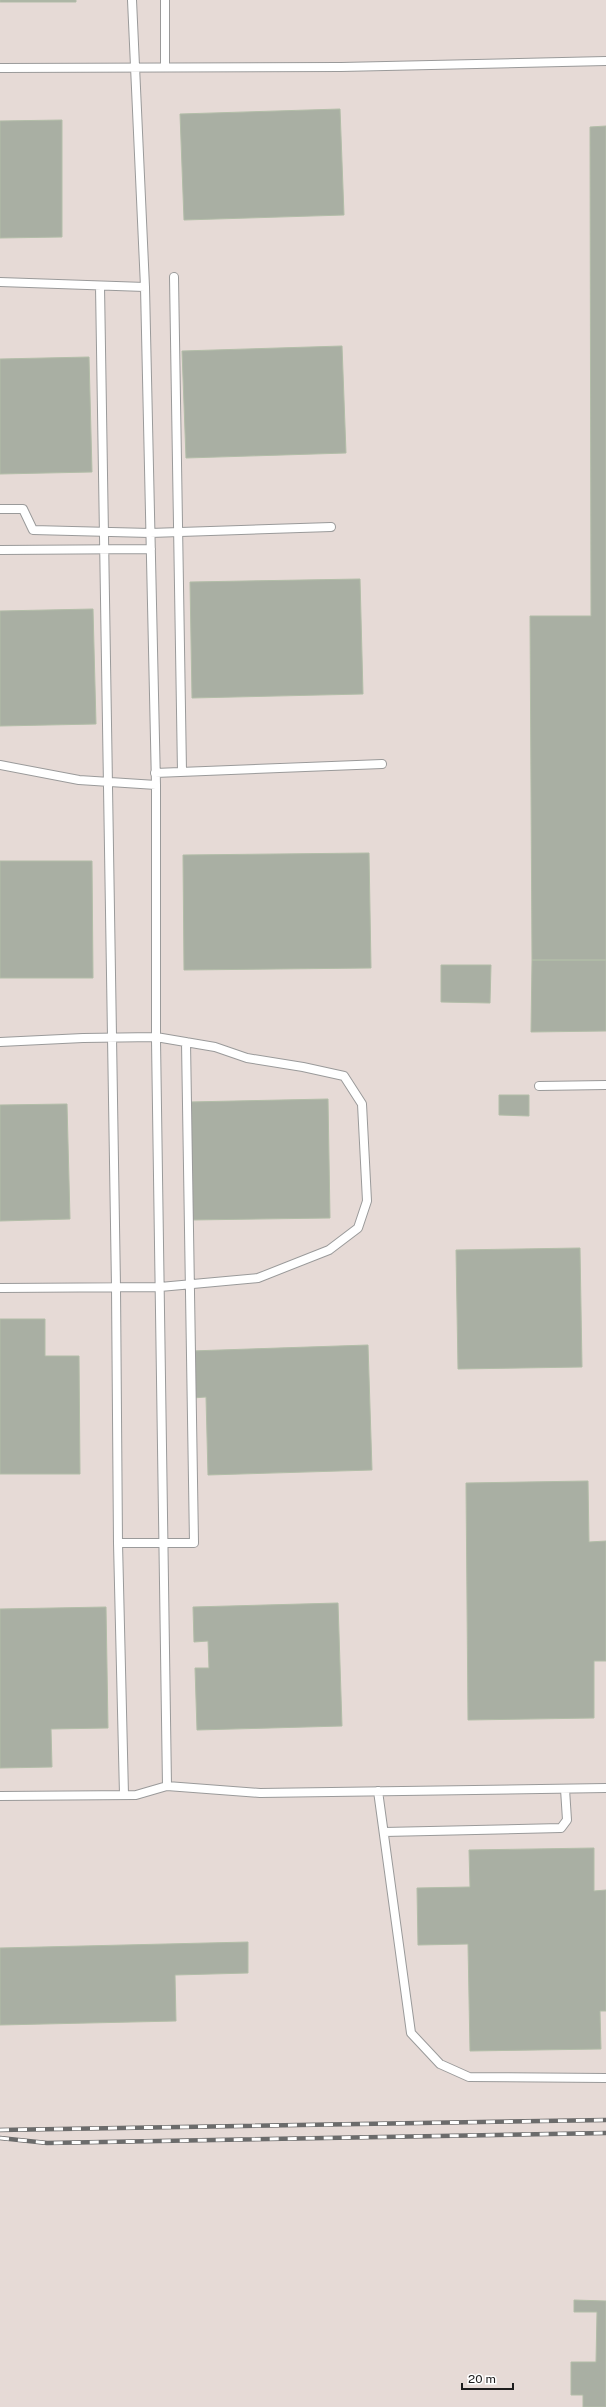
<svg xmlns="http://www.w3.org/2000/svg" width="606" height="2407" font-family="'Public Sans',sans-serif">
<rect width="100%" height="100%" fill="#e6ede4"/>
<path fill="#e6dad6" d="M0,0H606V2407H0Z"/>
<path fill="#a9afa3" stroke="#b2bda8" d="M0,0H76V2H0Z
M340,109L344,215L184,220L180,114Z
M62,120V237L0,238V121Z
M606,126V960H532L530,616H591L590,127Z
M342,346L346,453L186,458L182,351Z
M89,357L92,472L0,474V359Z
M360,579L363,694L192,698L190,582Z
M93,609L96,724L0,726V611Z
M369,853L371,968L184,970L183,855Z
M0,861H92L93,978H0Z
M532,960H606V1031L531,1032Z
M441,965H491L490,1003L441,1002Z
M499,1095H529V1116L499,1115Z
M328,1099L330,1218L191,1220L189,1102Z
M67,1104L70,1219L0,1221V1105Z
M580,1248L582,1367L458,1369L456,1250Z
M0,1319H45V1356H79L80,1474H0Z
M368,1345L372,1470L208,1475L206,1397L192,1398L191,1351Z
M588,1481L589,1542L606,1541V1661H594V1718L468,1720L466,1483Z
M338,1603L342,1726L197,1730L195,1668H209L208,1641L194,1642L193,1607Z
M106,1607L108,1728L51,1729L52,1767L0,1768V1609Z
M594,1848V1891L606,1890V2011H600L601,2049L470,2051L468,1944L418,1945L417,1888L470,1887L469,1850Z
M248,1942V1973L175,1975L176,2021L0,2025V1948Z
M574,2300L606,2301V2407H583V2395H571V2362H596L597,2312H574Z"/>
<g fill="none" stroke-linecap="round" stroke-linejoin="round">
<defs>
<path id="lane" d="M132,0L145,287L156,785V1040L167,1786L260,1793L606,1788
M165,0V67
M0,68L341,67L606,61
M174,277L182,772
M0,282L145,287
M100,286L116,1287L118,1543
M0,509H23L33,530L150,533L331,527
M0,550L151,549
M0,765L79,780L156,785
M155,773L382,764
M0,1042L83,1038L156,1037L215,1047L247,1058L303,1067L344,1076L362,1104L367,1201L358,1228L329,1250L258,1278L160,1287L0,1288
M539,1086L606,1085
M378,1791L411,2033L440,2064L469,2077L606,2078
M124,1795L118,1543H194L186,1042
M0,1796L136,1795L167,1786
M384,1832L561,1828L567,1820L565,1789"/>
</defs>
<use href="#lane" stroke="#9a9a9a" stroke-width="10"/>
<use href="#lane" stroke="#fff" stroke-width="8"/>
<defs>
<path id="rail" d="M0,2130L606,2120
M0,2138L47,2143L606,2133"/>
</defs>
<use href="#rail" stroke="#6b6b6b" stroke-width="4.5"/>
<use href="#rail" stroke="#fff" stroke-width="3" stroke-dasharray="9" stroke-linecap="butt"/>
</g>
<path d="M462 2383v6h51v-6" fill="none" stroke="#1d1d1d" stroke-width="2"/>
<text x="468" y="2383" font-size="12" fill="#1d1d1d" stroke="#ffffff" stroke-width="3" paint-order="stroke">20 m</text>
</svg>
